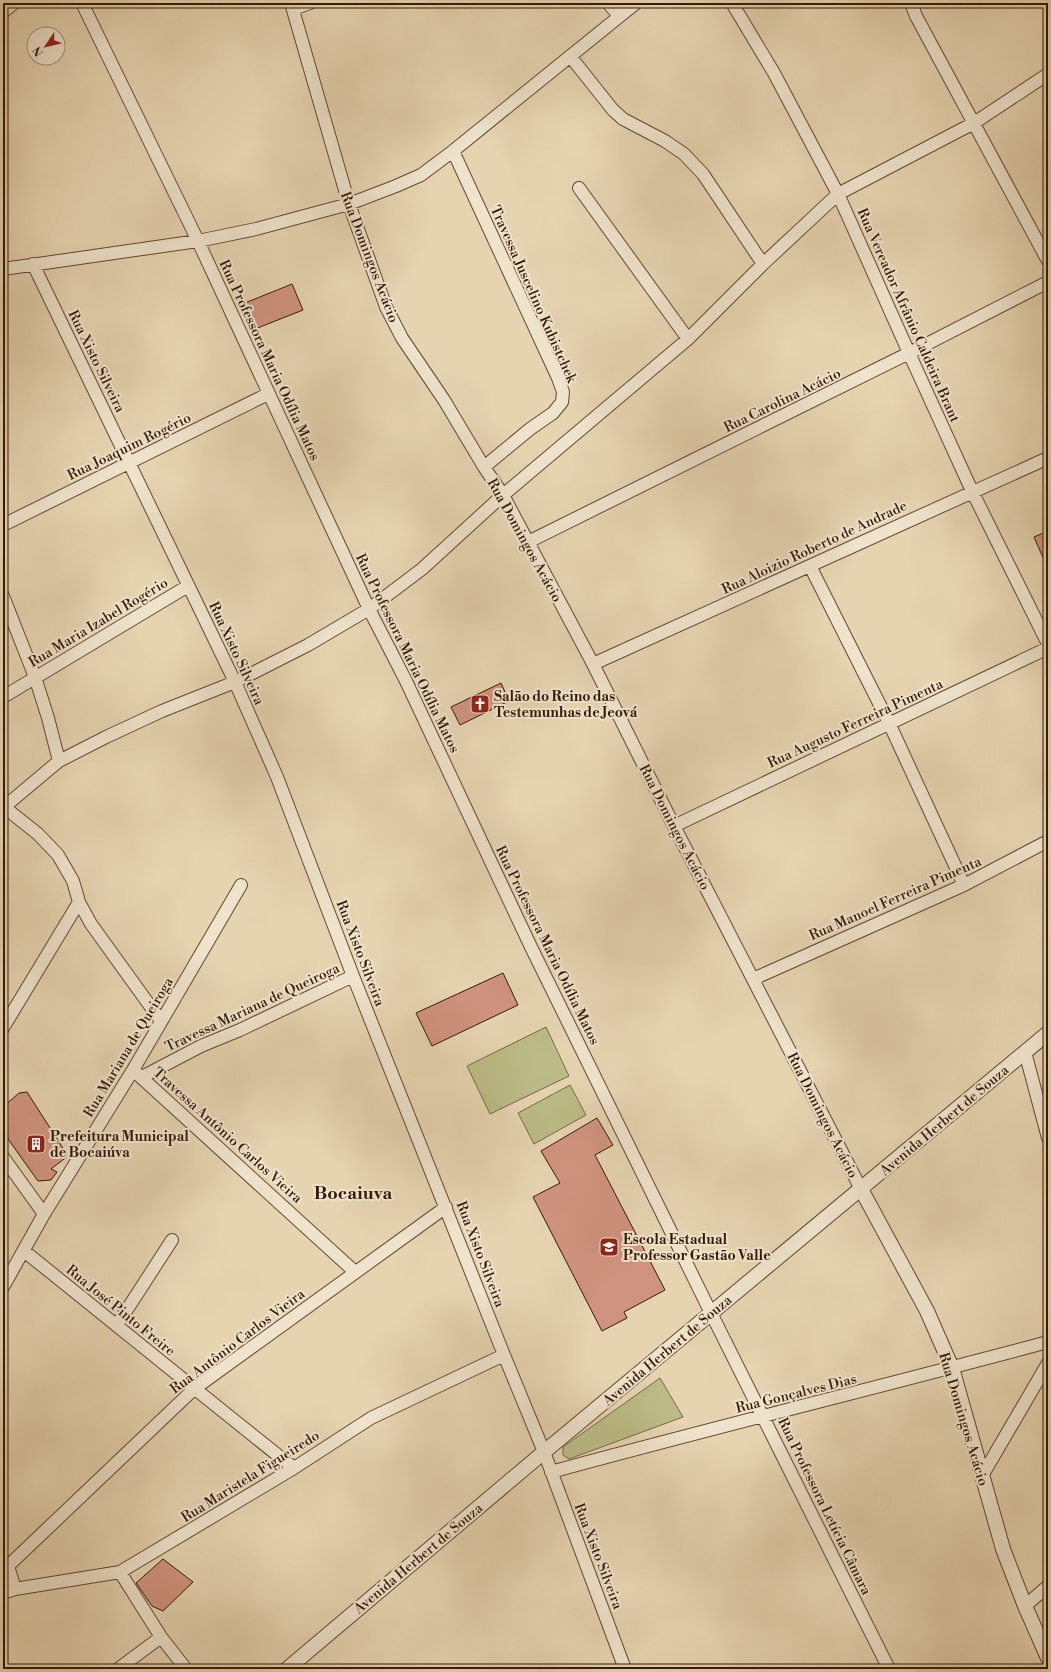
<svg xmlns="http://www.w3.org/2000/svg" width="1051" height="1672" font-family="'Libre Bodoni',serif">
<rect width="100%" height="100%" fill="#e6d4b1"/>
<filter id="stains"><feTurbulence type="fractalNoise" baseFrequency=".005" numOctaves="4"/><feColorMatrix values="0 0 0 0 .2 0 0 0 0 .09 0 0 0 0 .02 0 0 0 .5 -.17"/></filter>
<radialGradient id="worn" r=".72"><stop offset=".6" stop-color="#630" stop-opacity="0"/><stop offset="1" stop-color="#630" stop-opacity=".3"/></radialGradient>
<path fill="#bcbb87" stroke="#786a47" d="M546,1027L569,1076L490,1114L467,1066Z
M570,1085L586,1115L534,1144L518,1113Z
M660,1378L683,1417L569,1459L563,1455V1447Z"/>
<path fill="#d0937f" stroke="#351907" d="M292,284L303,310L250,331L240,305Z
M1048,531V569L1034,537Z
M501,683L509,701L460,725L451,707Z
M503,973L518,1005L432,1046L416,1013Z
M27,1092L68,1156L51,1169L57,1172L51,1180L38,1181L3,1132V1107L19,1093Z
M597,1118L613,1145L595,1155L665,1290L624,1312L627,1318L602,1331L533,1197L560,1183L541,1151Z
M163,1559L193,1582L163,1611L152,1606L136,1583Z"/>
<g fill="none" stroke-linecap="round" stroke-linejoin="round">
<defs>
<path id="minor" d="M82,3L198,241L369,609L406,681L531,947L711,1313L889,1669
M291,3L349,204L386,307L402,338L444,400L484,467L503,495L593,664L674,826L861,1189
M608,3L619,16
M732,3L774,73L838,194L909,353L972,491L1048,644
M911,3L916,16L1048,261
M293,9L310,3
M3,12L14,3
M570,56L613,110L623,119L665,141L684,154L703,174L763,264
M453,151L558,378L563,392L562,402L553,413L530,429L484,467
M579,188L688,339
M33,264L235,682L277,777L353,976L504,1355L544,1452L625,1669
M3,269L198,241L256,229L349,204L396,186L421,175L453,151L636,3
M3,525L268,394
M528,542L909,353L1048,282
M810,566L889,723L964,885
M3,596L35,677L48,718L59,761
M593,664L1048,458
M3,697L188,586
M4,807L38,834L58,855L73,881L79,902L91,924L161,1021
M3,808L59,761L106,737L162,711L235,682L308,645L369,609L422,569L503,495L688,339L763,264L838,194L974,123L1048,74
M674,826L1048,648
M753,979L964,885L1048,841
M3,1028L79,902
M1025,1052L1048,1138
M133,1070L355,1272
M142,1077L201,1046L240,1030L353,976
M3,1157L44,1214
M24,1251C114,1323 203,1396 294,1468
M3,1287L44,1214L133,1070L241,885
M117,1325L172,1240
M551,1472C716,1427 883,1386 1048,1342
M982,1476L1048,1363
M4,1561L8,1566L15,1589
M8,1566L194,1389L446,1207
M120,1572L161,1637L186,1669
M3,1593L15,1589L120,1572L294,1468L371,1418L504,1355
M1025,1606L1048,1586
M118,1669L161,1637"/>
<path id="tertiary" d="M861,1189L927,1311L952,1368L1003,1549L1025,1606L1048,1658
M287,1669L544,1452L1048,1033"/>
</defs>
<use href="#minor" stroke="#614832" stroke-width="14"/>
<use href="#tertiary" stroke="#614832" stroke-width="16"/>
<use href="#minor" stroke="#efe3cc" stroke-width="12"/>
<use href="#tertiary" stroke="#efe3cc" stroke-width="14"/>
</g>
<defs>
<symbol id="church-square" viewBox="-11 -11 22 22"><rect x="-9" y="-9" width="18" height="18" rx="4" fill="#8f2418" stroke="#efe3cc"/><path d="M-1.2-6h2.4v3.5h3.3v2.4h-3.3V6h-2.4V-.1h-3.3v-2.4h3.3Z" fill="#fff"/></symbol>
<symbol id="building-square" viewBox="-11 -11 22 22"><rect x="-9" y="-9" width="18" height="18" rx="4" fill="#8f2418" stroke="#efe3cc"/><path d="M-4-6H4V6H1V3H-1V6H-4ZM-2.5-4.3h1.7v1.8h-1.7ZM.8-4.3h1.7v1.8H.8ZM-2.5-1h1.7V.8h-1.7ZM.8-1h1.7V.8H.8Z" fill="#fff"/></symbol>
<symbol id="school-square" viewBox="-11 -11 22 22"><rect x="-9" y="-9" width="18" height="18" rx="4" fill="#8f2418" stroke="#efe3cc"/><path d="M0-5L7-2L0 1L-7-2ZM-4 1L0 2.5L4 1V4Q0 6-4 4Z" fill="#fff"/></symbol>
</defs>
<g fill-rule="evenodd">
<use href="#church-square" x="469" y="693" width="22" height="22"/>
<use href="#building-square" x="25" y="1133" width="22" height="22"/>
<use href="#school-square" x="598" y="1236" width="22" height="22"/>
</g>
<g text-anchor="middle" stroke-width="4" stroke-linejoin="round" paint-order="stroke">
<g font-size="14" fill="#351907" stroke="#efe3cc">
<text transform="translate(370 257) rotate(69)" y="5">Rua Domingos Acácio</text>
<text transform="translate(534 294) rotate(66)" y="5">Travessa Juscelino Kubistchek</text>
<text transform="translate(909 315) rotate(66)" y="5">Rua Vereador Afrânio Caldeira Brant</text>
<text transform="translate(270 360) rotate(65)" y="5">Rua Professora Maria Odília Matos</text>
<text transform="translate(97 361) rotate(64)" y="5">Rua Xisto Silveira</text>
<text transform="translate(782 400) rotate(-26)" y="5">Rua Carolina Acácio</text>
<text transform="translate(129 446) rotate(-26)" y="5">Rua Joaquim Rogério</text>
<text transform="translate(525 540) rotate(61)" y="5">Rua Domingos Acácio</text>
<text transform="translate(814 547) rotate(-25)" y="5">Rua Aloizio Roberto de Andrade</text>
<text transform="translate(98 622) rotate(-31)" y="5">Rua Maria Izabel Rogério</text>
<text transform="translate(237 653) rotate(65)" y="5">Rua Xisto Silveira</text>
<text transform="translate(408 653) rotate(64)" y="5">Rua Professora Maria Odília Matos</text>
<text transform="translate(855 723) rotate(-25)" y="5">Rua Augusto Ferreira Pimenta</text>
<text transform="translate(675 827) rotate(63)" y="5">Rua Domingos Acácio</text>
<text transform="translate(895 898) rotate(-24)" y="5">Rua Manoel Ferreira Pimenta</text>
<text transform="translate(548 945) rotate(64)" y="5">Rua Professora Maria Odília Matos</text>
<text transform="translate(361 953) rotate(69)" y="5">Rua Xisto Silveira</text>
<text transform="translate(252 1007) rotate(-25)" y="5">Travessa Mariana de Queiroga</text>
<text transform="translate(128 1047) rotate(-59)" y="5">Rua Mariana de Queiroga</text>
<text transform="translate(823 1115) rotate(63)" y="5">Rua Domingos Acácio</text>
<text transform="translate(944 1120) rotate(-40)" y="5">Avenida Herbert de Souza</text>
<text transform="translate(228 1135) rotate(42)" y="5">Travessa Antônio Carlos Vieira</text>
<text transform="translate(481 1254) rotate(69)" y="5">Rua Xisto Silveira</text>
<text transform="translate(121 1310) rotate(39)" y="5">Rua José Pinto Freire</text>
<text transform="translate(237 1341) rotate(-37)" y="5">Rua Antônio Carlos Vieira</text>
<text transform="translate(667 1350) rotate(-40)" y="5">Avenida Herbert de Souza</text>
<text transform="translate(796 1393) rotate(-14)" y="5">Rua Gonçalves Dias</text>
<text transform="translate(964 1419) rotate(73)" y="5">Rua Domingos Acácio</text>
<text transform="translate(250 1476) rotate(-32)" y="5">Rua Maristela Figueiredo</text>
<text transform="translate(825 1506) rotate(64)" y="5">Rua Professora Letícia Câmara</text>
<text transform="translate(599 1556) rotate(69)" y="5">Rua Xisto Silveira</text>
<text transform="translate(418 1558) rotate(-40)" y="5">Avenida Herbert de Souza</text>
</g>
<g font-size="14" font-weight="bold" fill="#351907" stroke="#efe3cc" text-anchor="start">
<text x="494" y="701">Salão do Reino das<tspan x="494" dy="16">Testemunhas de Jeová</tspan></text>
<text x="50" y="1141">Prefeitura Municipal<tspan x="50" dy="16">de Bocaiúva</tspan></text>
<text x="623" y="1244">Escola Estadual<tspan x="623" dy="16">Professor Gastão Valle</tspan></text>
</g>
<g font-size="18" font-weight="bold" fill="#351907" stroke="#efe3cc">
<text x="353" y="1199">Bocaiuva</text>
</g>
</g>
<rect width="1051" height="1672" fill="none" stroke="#e6d4b1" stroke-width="16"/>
<rect x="4" y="4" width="1043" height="1664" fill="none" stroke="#351907" stroke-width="2"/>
<rect x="8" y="8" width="1035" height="1656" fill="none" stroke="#351907"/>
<g transform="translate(46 46) rotate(235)"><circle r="19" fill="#efe3cc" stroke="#a5927d"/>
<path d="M0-3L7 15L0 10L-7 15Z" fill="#8f2418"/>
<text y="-6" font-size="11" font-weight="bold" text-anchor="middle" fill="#351907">N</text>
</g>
<rect width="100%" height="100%" filter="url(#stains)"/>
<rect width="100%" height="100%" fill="url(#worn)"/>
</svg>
